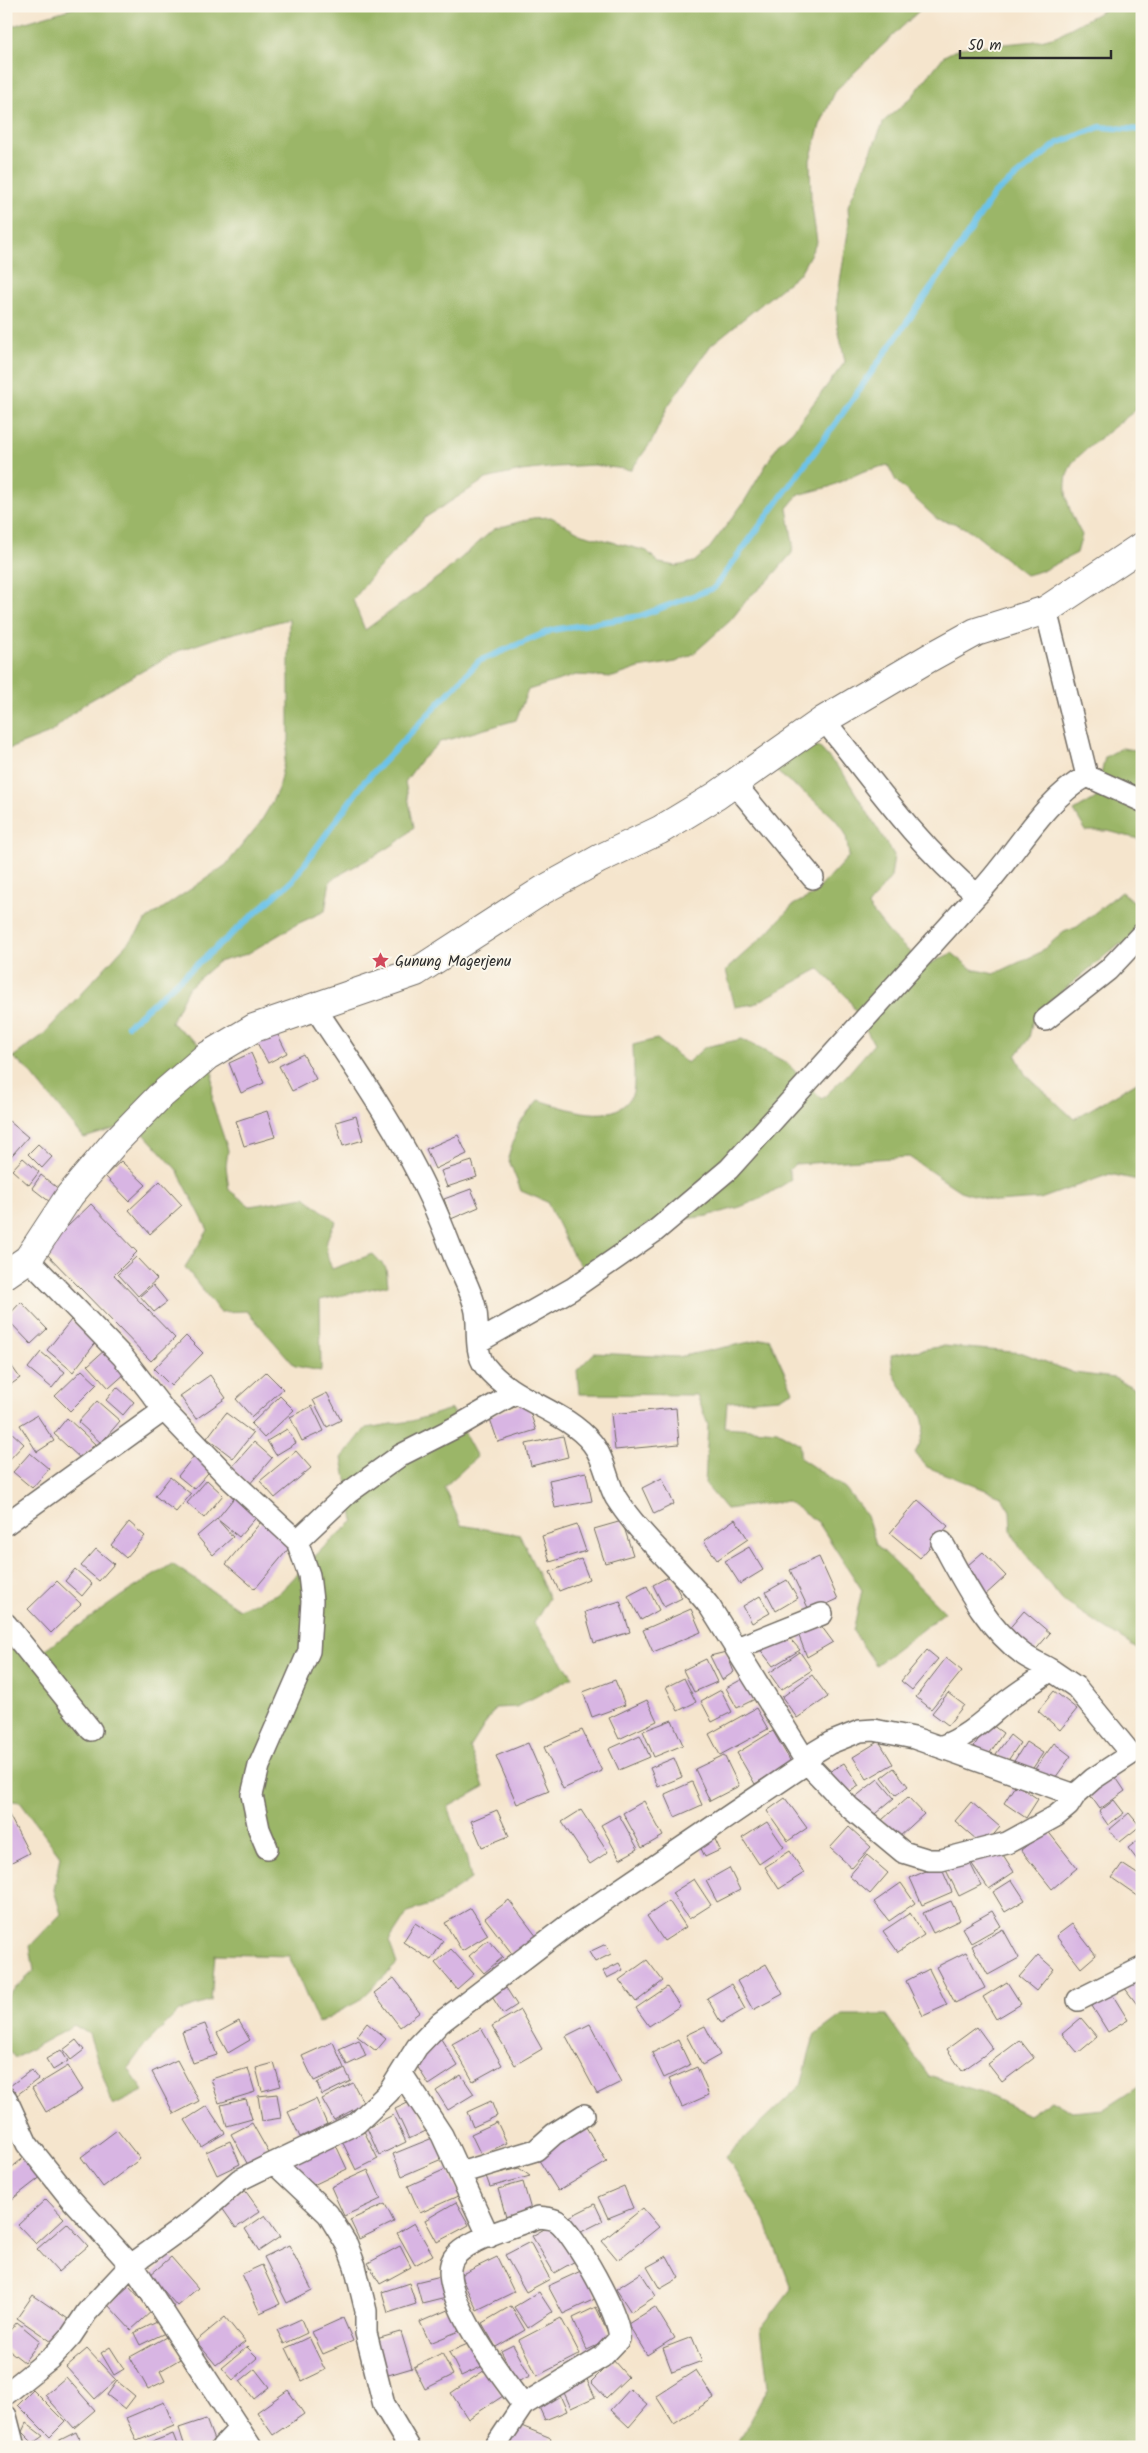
<svg xmlns="http://www.w3.org/2000/svg" width="1148" height="2453" font-family="Kalam,sans-serif">
<rect width="100%" height="100%" fill="#fbf7ec"/>
<filter id="ink" filterUnits="userSpaceOnUse"><feTurbulence type="fractalNoise" baseFrequency=".02" numOctaves="2"/><feDisplacementMap in="SourceGraphic" scale="10" xChannelSelector="R" yChannelSelector="G"/><feConvolveMatrix kernelMatrix="1 2 1 2 8 2 1 2 1" color-interpolation-filters="sRGB"/></filter>
<filter id="wash" filterUnits="userSpaceOnUse"><feTurbulence type="fractalNoise" baseFrequency=".0096" numOctaves="4" result="noise"/><feDisplacementMap in="SourceGraphic" scale="20" xChannelSelector="R" yChannelSelector="G"/><feGaussianBlur stdDeviation="1.12" result="paint"/><feColorMatrix in="noise" values="0 0 0 0 0 0 0 0 0 0 0 0 0 0 0 0 0 1.4 0 .05"/><feComposite in="paint" operator="in"/></filter>
<g filter="url(#wash)">
<rect width="100%" height="100%" fill="#f5e5cd"/>
<path fill="#9bb667" stroke="#637049" d="M80,6H924L836,90L820,125L810,160L811,200L817,242L800,273L711,345L668,406L652,441L631,470L594,465L557,467L521,471L486,479L426,517L375,572L353,600L365,630L444,573L494,529L533,518L551,517L582,534L647,551L659,563L677,566L694,562L708,550L744,502L779,443L793,430L845,362L837,323V300L849,226L848,206L884,121L911,98L944,56L960,48L1037,41L1056,36L1106,9L1142,6V405C1130,415 1075,456 1071,465C1059,490 1070,513 1082,535L1077,553L1044,570L1026,575L971,531L954,523L937,519L896,481L888,465L864,471L829,487L798,495L787,508L793,544L792,553L767,582L749,597L731,620L693,654L676,662L639,668L613,677L576,675L528,690L516,720L440,742L420,761L405,782L414,827C392,852 357,862 330,881L325,911L297,924L247,954L218,962L188,988L171,1023L204,1048L213,1066L212,1102L228,1150L226,1166L229,1190L250,1206L305,1197L336,1222C324,1240 324,1249 332,1269L373,1254L386,1268L388,1285L320,1300L321,1371L295,1366L247,1311L220,1312L185,1267L208,1230L177,1170L134,1123L84,1138L29,1071L13,1057L43,1035L136,934L147,919L226,865L260,823L270,806L278,789L289,740V619L219,637L178,651L84,704L50,733L6,750V28Z
M800,745L820,748L843,773L894,855L891,877L868,906L890,934L925,966L952,953L972,969L994,974L1039,953L1064,932L1077,927L1121,892L1142,907V950L1119,944L1048,1003L1032,1023L1029,1038L1016,1056L1025,1074L1074,1119L1142,1079V1181L1110,1174L1040,1199L996,1202L960,1191L909,1157L795,1164L789,1170L791,1180L762,1198L740,1207L707,1216L648,1224L585,1271L572,1253L547,1202L521,1191L508,1158L519,1123L539,1100C565,1108 615,1128 632,1095C636,1086 633,1056 633,1045L657,1039L687,1063L705,1047L742,1039L787,1063L822,1099L848,1074L874,1044L848,998L819,969L754,1004L735,1007L726,970L767,933L793,905L813,895L849,856C848,849 847,842 846,836C839,814 794,787 776,771Z
M1122,748L1142,751V840L1108,831H1086L1074,811L1096,798L1105,757Z
M769,1338L793,1391L779,1398L727,1402L725,1427L777,1431L800,1444V1458L845,1488L867,1516L876,1544L945,1612L876,1665L853,1631L862,1590L818,1522L787,1501L726,1509L705,1484L708,1425L697,1395L579,1394L577,1370L594,1353L678,1357Z
M944,1346L1023,1353L1074,1373L1114,1378L1142,1392V1658L1140,1651L1062,1600L1019,1546L1011,1530L1010,1511L1001,1496L927,1467L915,1453C938,1413 910,1408 894,1374C892,1369 892,1361 891,1355Z
M451,1409L477,1457L444,1487L461,1525L520,1535L549,1598L534,1623L573,1677L516,1707L495,1708L470,1748L484,1787L448,1807L466,1856L471,1879L436,1903L408,1912L389,1941L397,1964L359,2001L318,2023L289,1956L215,1954L211,2001L179,2011L144,2046L128,2068L143,2091L113,2106L89,2034L74,2025L15,2058L6,2047V1997L34,1971L30,1946L61,1914L54,1890L60,1856L20,1802L6,1800V1649L45,1650L121,1596L172,1564L239,1609L279,1593L323,1548L354,1521L342,1458L366,1428L412,1421Z
M842,2015H886L929,2076L982,2092L1029,2115L1051,2100L1072,2112L1104,2109L1142,2084V2447H733L738,2443L768,2386L761,2328L791,2289L765,2221L726,2156L801,2085L814,2036Z"/>
<g fill="none" stroke-linecap="round" stroke-linejoin="round">
<path stroke="#6cc3e9" stroke-width="6" d="M128,1025L293,880L364,782L479,661L552,630L640,616L714,588L835,424L953,257L994,194L1058,143L1100,127L1142,130"/>
</g>
<g id="blocks">
<path fill="#d8b5e3" d="M275,1029L287,1053L268,1063L255,1039Z
M251,1053L264,1083L241,1093L229,1063Z
M303,1054L316,1079L292,1091L279,1066Z
M267,1111L275,1137L244,1146L236,1121Z
M356,1116L363,1140L343,1146L336,1122Z
M9,1121L28,1137L6,1162V1124Z
M458,1135L467,1154L435,1169L426,1149Z
M38,1144L52,1157L42,1168L28,1154Z
M23,1158L39,1172L29,1185L12,1170Z
M121,1161L146,1185L129,1201L105,1176Z
M472,1161L477,1177L447,1187L441,1171Z
M41,1175L60,1190L50,1202L32,1188Z
M160,1181L182,1205L150,1234L129,1210Z
M471,1189L479,1207L451,1219L444,1199Z
M91,1204L137,1252L114,1275L175,1338L151,1361L43,1250Z
M136,1257L157,1279L138,1296L118,1274Z
M153,1285L167,1302L154,1312L140,1296Z
M21,1302L47,1329L31,1344L6,1318Z
M71,1320L97,1341L73,1372L47,1350Z
M186,1336L203,1353L171,1386L154,1369Z
M106,1349L127,1372L109,1388L88,1365Z
M41,1352L65,1372L52,1388L28,1368Z
M6,1358L20,1378L6,1388Z
M82,1370L97,1384L70,1411L55,1396Z
M266,1372L283,1389L252,1417L236,1399Z
M210,1375L226,1398L196,1419L180,1396Z
M117,1387L134,1402L123,1415L106,1400Z
M327,1393L341,1420L327,1427L313,1400Z
M280,1396L294,1410L264,1438L251,1424Z
M97,1401L120,1421L101,1443L78,1422Z
M527,1403L536,1430L498,1442L489,1416Z
M312,1406L324,1431L302,1441L290,1417Z
M676,1408L679,1444L615,1450L611,1414Z
M226,1413L253,1433L233,1458L207,1438Z
M37,1415L54,1441L37,1452L20,1425Z
M67,1418L95,1444L81,1459L54,1434Z
M8,1429L24,1444L7,1462L6,1431Z
M287,1429L296,1443L276,1455L267,1441Z
M563,1436L568,1457L531,1466L526,1444Z
M254,1442L272,1458L249,1485L231,1468Z
M296,1451L311,1468L275,1498L260,1481Z
M197,1452L214,1466L194,1489L178,1476Z
M30,1453L49,1469L32,1488L13,1472Z
M586,1472L592,1501L555,1508L549,1480Z
M170,1477L191,1494L176,1512L155,1496Z
M662,1478L674,1504L654,1514L642,1488Z
M207,1480L223,1495L204,1518L187,1503Z
M237,1494L260,1513L239,1537L217,1519Z
M918,1500L948,1526L920,1558L890,1533Z
M265,1517L295,1541L255,1589L226,1564Z
M217,1519L233,1537L213,1555L197,1536Z
M735,1519L748,1539L717,1560L704,1541Z
M622,1521L633,1555L605,1563L594,1529Z
M129,1522L145,1536L126,1558L111,1545Z
M577,1525L586,1551L550,1562L542,1536Z
M749,1547L763,1570L740,1584L725,1561Z
M96,1549L114,1564L99,1581L81,1566Z
M983,1552L1006,1576L983,1597L960,1572Z
M819,1557L838,1599L810,1612L790,1570Z
M581,1559L589,1579L559,1591L550,1572Z
M75,1569L92,1584L82,1596L65,1581Z
M670,1576L682,1598L664,1607L653,1585Z
M787,1580L798,1598L776,1611L766,1592Z
M57,1581L81,1604L51,1633L28,1609Z
M647,1586L659,1610L641,1620L628,1596Z
M760,1596L770,1613L752,1623L743,1606Z
M620,1601L630,1632L594,1643L585,1612Z
M691,1609L701,1632L653,1652L643,1630Z
M1024,1611L1050,1633L1033,1653L1007,1631Z
M819,1623L833,1642L807,1657L797,1631Z
M786,1634L800,1650L773,1666L759,1648Z
M927,1650L938,1659L912,1690L901,1681Z
M726,1652L734,1672L722,1680L710,1656Z
M800,1652L812,1670L781,1690L769,1673Z
M946,1658L962,1671L931,1709L916,1697Z
M706,1659L717,1682L694,1692L683,1670Z
M812,1675L828,1697L797,1718L782,1697Z
M746,1677L757,1698L737,1708L726,1688Z
M684,1678L696,1702L678,1711L666,1687Z
M615,1680L625,1705L592,1717L583,1692Z
M721,1690L732,1712L712,1722L701,1701Z
M1054,1691L1077,1709L1060,1730L1038,1711Z
M948,1693L964,1705L948,1725L932,1713Z
M647,1700L657,1721L619,1739L609,1718Z
M756,1708L768,1729L720,1755L709,1734Z
M672,1720L683,1745L654,1757L643,1731Z
M989,1723L1003,1733L988,1756L974,1746Z
M582,1730L602,1771L563,1789L544,1747Z
M773,1731L791,1762L755,1784L737,1753Z
M640,1735L650,1757L619,1770L609,1749Z
M1010,1735L1020,1743L1007,1762L996,1754Z
M879,1741L893,1764L867,1779L853,1757Z
M1026,1742L1043,1753L1027,1777L1011,1766Z
M528,1743L549,1791L517,1804L496,1756Z
M1054,1743L1071,1756L1050,1785L1032,1773Z
M724,1755L739,1786L710,1801L695,1769Z
M674,1758L682,1777L658,1787L650,1768Z
M844,1763L859,1786L844,1795L829,1772Z
M894,1768L908,1786L896,1795L882,1777Z
M1113,1773L1125,1791L1100,1809L1087,1791Z
M878,1779L894,1798L870,1818L854,1798Z
M692,1782L702,1805L675,1817L665,1794Z
M1016,1784L1038,1799L1026,1818L1004,1803Z
M908,1797L924,1814L898,1838L882,1820Z
M785,1798L807,1828L788,1841L767,1811Z
M1114,1800L1124,1813L1108,1825L1099,1812Z
M644,1801L663,1836L642,1848L623,1813Z
M971,1802L1000,1827L984,1846L955,1821Z
M497,1810L509,1836L482,1847L471,1821Z
M581,1810L608,1852L590,1864L562,1822Z
M1129,1813L1140,1826L1120,1842L1109,1830Z
M9,1815L29,1853L6,1865V1816Z
M619,1815L638,1849L620,1859L601,1825Z
M767,1822L784,1847L759,1864L742,1838Z
M849,1827L871,1847L852,1868L830,1848Z
M1047,1830L1077,1868L1052,1889L1021,1850Z
M713,1835L720,1850L705,1857L698,1842Z
M1142,1837V1866L1128,1848Z
M998,1847L1014,1872L989,1889L972,1864Z
M790,1851L804,1873L779,1889L765,1867Z
M867,1855L888,1873L870,1894L849,1876Z
M967,1857L981,1885L959,1896L945,1868Z
M1122,1864L1142,1877V1899L1112,1878Z
M940,1865L952,1892L922,1905L910,1878Z
M729,1868L740,1890L717,1902L706,1881Z
M694,1879L711,1905L689,1919L672,1893Z
M1012,1880L1025,1900L1005,1912L993,1892Z
M901,1883L915,1903L889,1921L874,1902Z
M509,1900L537,1937L513,1955L485,1918Z
M669,1901L686,1927L664,1941L647,1916Z
M951,1901L960,1920L933,1933L923,1913Z
M471,1908L488,1935L462,1951L445,1923Z
M992,1911L1001,1926L971,1943L962,1928Z
M910,1913L924,1935L898,1952L883,1931Z
M415,1923L443,1941L431,1960L403,1942Z
M1072,1924L1096,1955L1081,1968L1056,1936Z
M1003,1929L1019,1958L988,1975L972,1946Z
M488,1940L503,1957L484,1973L469,1956Z
M606,1944L611,1954L595,1962L589,1952Z
M451,1949L474,1974L457,1989L435,1963Z
M966,1952L985,1988L955,2003L936,1967Z
M1038,1955L1054,1969L1036,1991L1019,1977Z
M647,1960L663,1981L636,2002L619,1980Z
M619,1963L623,1970L607,1978L603,1971Z
M766,1964L783,1994L753,2010L737,1981Z
M929,1969L947,2005L923,2016L906,1981Z
M1142,1974V2011L1124,1987Z
M394,1978L420,2012L400,2027L374,1993Z
M1007,1982L1021,2004L996,2019L983,1997Z
M503,1983L517,2005L503,2014L489,1992Z
M731,1984L745,2009L721,2023L707,1998Z
M667,1987L680,2006L649,2026L636,2008Z
M1112,1994L1128,2020L1108,2032L1092,2006Z
M520,2010L542,2049L515,2065L492,2026Z
M1081,2018L1097,2037L1078,2053L1062,2034Z
M239,2021L250,2040L228,2053L217,2033Z
M367,2023L386,2039L376,2051L357,2036Z
M205,2024L217,2055L193,2063L182,2032Z
M590,2024L621,2082L597,2094L566,2036Z
M705,2026L720,2055L702,2065L686,2035Z
M977,2027L993,2049L962,2071L947,2049Z
M481,2028L502,2065L473,2081L452,2044Z
M441,2039L458,2066L429,2085L412,2058Z
M76,2040L84,2050L71,2060L63,2050Z
M359,2040L366,2056L347,2065L339,2049Z
M678,2040L690,2065L664,2078L652,2053Z
M1020,2040L1034,2058L1002,2082L988,2064Z
M333,2042L344,2068L314,2081L302,2056Z
M61,2050L68,2061L53,2070L46,2059Z
M177,2060L199,2101L174,2114L152,2072Z
M274,2063L281,2086L262,2091L256,2068Z
M68,2066L83,2090L46,2112L32,2088Z
M697,2067L709,2095L682,2107L669,2079Z
M248,2068L255,2092L219,2103L211,2079Z
M345,2069L351,2081L322,2095L317,2083Z
M31,2070L38,2079L13,2098L6,2089Z
M461,2075L474,2094L448,2110L436,2091Z
M353,2083L364,2104L334,2120L322,2099Z
M277,2094L281,2118L262,2121L258,2096Z
M246,2099L252,2119L227,2126L221,2105Z
M316,2099L327,2124L300,2137L288,2112Z
M414,2100L428,2130L409,2139L395,2109Z
M491,2101L497,2116L473,2127L467,2112Z
M207,2106L225,2133L202,2147L185,2120Z
M393,2115L406,2142L379,2155L367,2128Z
M497,2122L507,2143L481,2155L471,2134Z
M252,2123L269,2153L248,2165L231,2134Z
M586,2127L607,2162L558,2191L537,2157Z
M363,2129L378,2159L356,2170L341,2139Z
M117,2130L140,2159L103,2187L81,2157Z
M435,2137L444,2158L402,2176L393,2154Z
M230,2141L240,2164L217,2175L206,2152Z
M334,2141L347,2169L305,2189L292,2162Z
M26,2156L42,2176L6,2204V2172Z
M448,2168L460,2195L420,2213L408,2186Z
M519,2168L530,2176L490,2187L486,2176Z
M368,2170L381,2199L344,2216L331,2187Z
M523,2182L531,2210L506,2217L498,2189Z
M624,2186L633,2208L608,2218L598,2197Z
M244,2189L260,2211L236,2228L220,2205Z
M46,2199L64,2218L36,2244L18,2225Z
M456,2202L469,2225L437,2242L425,2220Z
M385,2204L394,2222L359,2239L350,2220Z
M595,2204L603,2221L575,2235L567,2218Z
M643,2208L659,2227L618,2260L602,2241Z
M265,2215L280,2237L259,2251L245,2229Z
M67,2223L88,2246L58,2272L37,2249Z
M414,2223L433,2255L415,2265L397,2233Z
M555,2223L577,2260L554,2273L532,2236Z
M530,2242L550,2279L526,2292L505,2255Z
M289,2245L312,2290L287,2303L264,2257Z
M400,2246L411,2267L380,2284L368,2263Z
M667,2256L679,2278L660,2289L647,2267Z
M171,2257L198,2288L177,2306L150,2275Z
M497,2257L514,2292L477,2310L460,2275Z
M262,2265L280,2304L260,2313L242,2274Z
M583,2270L597,2298L563,2314L548,2286Z
M641,2273L656,2296L631,2312L616,2289Z
M445,2275L450,2297L422,2304L416,2282Z
M409,2283L416,2304L388,2313L382,2292Z
M129,2286L152,2311L131,2330L108,2305Z
M539,2292L552,2312L528,2328L514,2307Z
M33,2295L71,2321L55,2344L17,2318Z
M511,2306L525,2330L496,2347L482,2323Z
M596,2307L611,2339L587,2350L573,2318Z
M655,2307L674,2338L647,2355L628,2324Z
M450,2309L459,2331L430,2343L420,2322Z
M225,2317L245,2342L216,2365L196,2341Z
M343,2318L353,2341L323,2354L312,2332Z
M561,2318L580,2354L537,2376L519,2340Z
M301,2319L307,2333L284,2344L277,2330Z
M159,2321L165,2333L140,2345L134,2333Z
M17,2322L40,2341L24,2362L6,2348V2335Z
M401,2332L412,2368L385,2376L373,2340Z
M168,2336L180,2359L160,2371L165,2381L148,2389L130,2357Z
M309,2337L325,2370L302,2381L286,2348Z
M692,2337L702,2361L672,2372L663,2348Z
M470,2343L481,2367L461,2376L449,2352Z
M513,2345L530,2376L517,2382L501,2351Z
M110,2347L124,2369L114,2375L101,2353Z
M247,2347L258,2358L233,2380L222,2368Z
M87,2349L116,2380L95,2399L66,2367Z
M442,2353L453,2375L425,2389L414,2367Z
M613,2360L628,2377L606,2398L591,2382Z
M255,2369L269,2387L254,2399L240,2381Z
M485,2370L503,2396L468,2419L451,2393Z
M696,2370L714,2398L674,2424L656,2396Z
M585,2375L595,2397L571,2408L561,2386Z
M66,2377L95,2410L74,2428L45,2395Z
M117,2381L135,2396L125,2409L107,2395Z
M630,2389L648,2405L629,2427L611,2410Z
M33,2390L65,2422L50,2437L18,2405Z
M288,2390L304,2414L273,2435L257,2412Z
M559,2393L567,2411L545,2420L537,2403Z
M164,2402L174,2426L137,2441L126,2418Z
M206,2419L215,2443L205,2447H185L179,2428Z
M26,2423L43,2436L33,2443L22,2432Z
M514,2423L551,2438L548,2447H518L507,2443Z
M76,2432L83,2447H51L50,2445Z
M173,2434L178,2447H147L146,2444Z"/>
</g>
</g>
<g filter="url(#ink)">
<use href="#blocks" fill-opacity="0" stroke="#726c64" stroke-width="1"/>
<g fill="none" stroke-linecap="round" stroke-linejoin="round">
<defs>
<path id="street" d="M1046,610L1087,776
M824,720C872,780 917,845 977,895C1014,858 1041,801 1087,776L1142,801
M734,783L813,878
M315,1008C356,1069 399,1131 430,1198C440,1219 448,1240 456,1261C463,1276 471,1291 475,1307C480,1324 473,1350 485,1366C513,1402 563,1408 592,1443C605,1459 607,1482 616,1498C639,1535 682,1571 710,1607L807,1763L849,1807L903,1852L929,1860H941L1007,1843L1056,1816L1068,1806L1075,1795L940,1747L914,1738L874,1730L860,1731L830,1743L815,1752L807,1763L568,1925L440,2023L417,2047L389,2092L357,2123L274,2163L328,2214L347,2245L355,2266L366,2311V2333L384,2405L409,2447
M1045,1020L1108,970L1142,934
M28,1259L123,1357L164,1410L228,1477L297,1541L309,1575L312,1601L309,1651L259,1766L252,1795L259,1829L267,1848
M478,1342L572,1289L654,1232L729,1169L977,895
M6,1524L164,1410
M297,1541L348,1493L401,1455L458,1426L515,1393
M942,1542C964,1582 986,1628 1024,1655C1033,1661 1043,1665 1051,1670
M6,1624L91,1730
M737,1648L822,1614
M940,1747C968,1737 985,1719 1007,1701C1021,1690 1036,1681 1051,1670L1076,1687L1131,1754L1093,1779L1075,1795
M1078,2000L1142,1968
M402,2074L442,2135L489,2237
M6,2098L27,2144L70,2198L138,2273L251,2447
M460,2173L536,2150L554,2134L584,2115
M6,2394L52,2357L71,2336L87,2312L131,2265L196,2218L239,2180L274,2163
M6,2416L14,2447
M222,2447L239,2429
M495,2447L523,2405L602,2357L619,2339C623,2319 574,2233 557,2221C552,2218 545,2218 539,2217C514,2227 474,2237 456,2255C428,2283 505,2381 523,2405"/>
<path id="secondary" d="M6,1274L28,1259L70,1195L116,1141L158,1098L207,1056L254,1028L416,972L543,890L599,859L660,830L716,796L824,720L929,658L976,632L1046,610L1142,546"/>
</defs>
<use href="#street" stroke="#726c64" stroke-width="24"/>
<use href="#secondary" stroke="#726c64" stroke-width="30"/>
<use href="#street" stroke="#fff" stroke-width="21"/>
<use href="#secondary" stroke="#fff" stroke-width="28"/>
</g>
</g>
<defs>
<symbol id="sight-bare" viewBox="-9 -9 18 18"><path d="M0-6L1.8-2.2L6-1.7L2.9 1.2L3.7 5.4L0 3.3L-3.7 5.4L-2.9 1.2L-6-1.7L-1.8-2.2Z" fill="#d1495b" stroke="#fbf7ec" stroke-width="2.5" paint-order="stroke"/></symbol>
</defs>
<g fill-rule="evenodd">
<use href="#sight-bare" x="368" y="948" width="25" height="25"/>
</g>
<g text-anchor="middle" stroke-width="4" stroke-linejoin="round" paint-order="stroke">
<g font-size="15" fill="#2b2b2b" stroke="#fbf7ec" text-anchor="start">
<text x="395" y="966">Gunung Magerjenu</text>
</g>
</g>
<rect width="1148" height="2453" fill="none" stroke="#fbf7ec" stroke-width="25"/>
<path d="M960 50v8h151v-8" fill="none" stroke="#2b2b2b" stroke-width="2.5"/>
<text x="968" y="50" font-size="15" fill="#2b2b2b" stroke="#fbf7ec" stroke-width="4" paint-order="stroke">50 m</text>
</svg>
